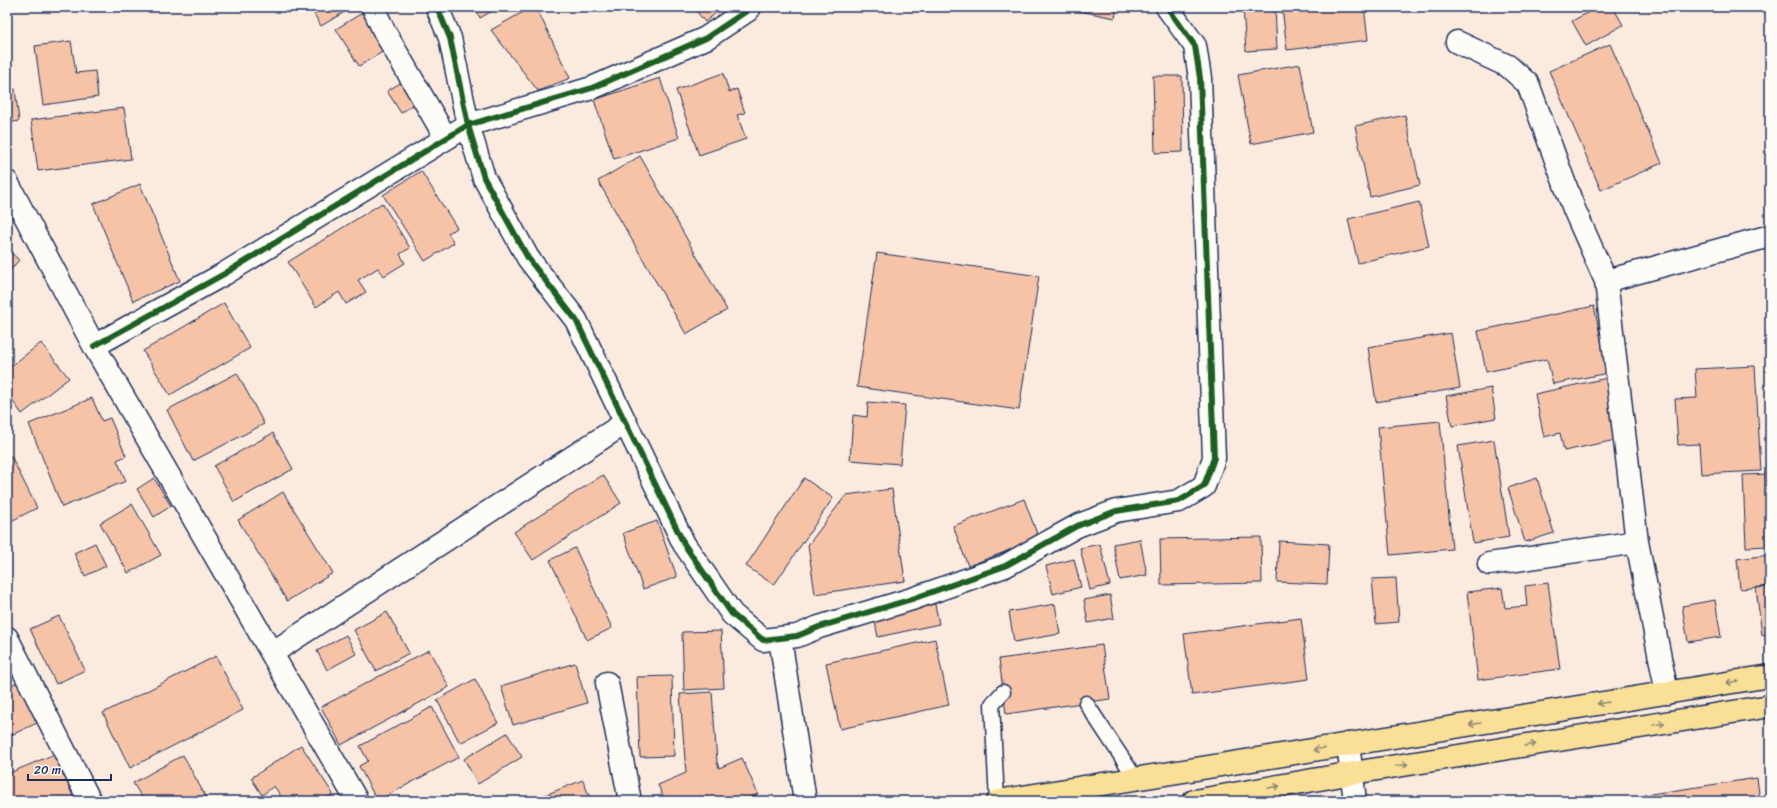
<svg xmlns="http://www.w3.org/2000/svg" width="1777" height="808" font-family="Sriracha,sans-serif">
<rect width="100%" height="100%" fill="#fbebdf"/>
<filter id="ink" filterUnits="userSpaceOnUse"><feTurbulence type="fractalNoise" baseFrequency=".025" numOctaves="2"/><feDisplacementMap in="SourceGraphic" scale="8" xChannelSelector="R" yChannelSelector="G"/><feConvolveMatrix kernelMatrix="1 2 1 2 8 2 1 2 1" color-interpolation-filters="sRGB"/></filter>
<g filter="url(#ink)">
<path fill="#f6c3a7" stroke="#1b2f5e" d="M283,7H297L287,13Z
M310,7H353L321,26Z
M474,7H499L480,18Z
M532,7H536L570,78L538,91L491,30Z
M611,7H622L615,12Z
M693,7H723L705,22Z
M1059,7H1117L1115,18Z
M1243,7H1275L1277,49L1246,51Z
M1282,7H1364L1368,40L1287,50Z
M1598,7H1613L1623,25L1586,46L1572,21Z
M362,13L384,51L359,66L336,29Z
M71,41L76,73L95,71L98,97L43,105L35,46Z
M1610,44L1662,163L1601,190L1549,71Z
M1300,64L1313,132L1251,144L1238,75Z
M723,73L729,92L737,89L745,113L737,115L746,139L699,155L676,90Z
M1153,76H1182L1183,152L1155,153Z
M410,77L423,98L401,113L387,91Z
M660,78L679,138L614,159L594,100Z
M15,89L19,121L7,123V90Z
M124,108L131,159L38,171L31,120Z
M1405,115L1420,185L1370,197L1355,126Z
M640,156L727,310L686,334L598,181Z
M421,171L457,228L448,233L454,243L425,261L383,195Z
M140,184L180,281L133,301L93,204Z
M1419,202L1429,246L1358,263L1348,219Z
M382,203L410,248L400,254L405,263L384,276L378,268L358,280L366,292L346,304L339,292L316,307L288,262Z
M7,249L19,260L7,274Z
M877,253L1039,276L1019,410L857,387Z
M224,303L250,348L170,395L143,351Z
M1594,306L1608,373L1553,384L1547,359L1486,372L1478,331Z
M1451,333L1460,388L1376,402L1368,347Z
M41,343L69,378L22,414L12,400L7,404V369Z
M1755,366L1761,471L1701,474L1699,444L1678,445L1675,399L1697,398L1695,369Z
M237,373L264,424L193,461L167,410Z
M1607,378L1620,439L1564,451L1560,433L1544,437L1535,394Z
M1491,388L1496,418L1452,426L1446,396Z
M92,398L102,421L110,418L126,456L117,460L126,481L62,507L29,424Z
M868,402L905,405L900,464L850,460L853,415L867,417Z
M1440,421L1452,549L1390,555L1378,427Z
M273,433L293,469L234,502L214,466Z
M1494,440L1509,537L1473,543L1458,446Z
M11,456L37,508L7,523V458Z
M1770,474V546L1746,547L1743,475Z
M603,475L621,503L533,560L514,532Z
M154,478L171,506L154,517L137,489Z
M804,478L833,498L774,585L746,566Z
M1537,478L1554,533L1525,542L1508,488Z
M892,489L905,581L815,594L808,545L846,495Z
M283,492L333,573L287,601L238,520Z
M1024,499L1039,539L968,566L953,526Z
M132,504L161,555L128,573L100,523Z
M657,521L677,577L643,589L623,533Z
M1261,537L1262,583L1161,585L1160,539Z
M1140,539L1147,575L1120,580L1113,544Z
M1279,541L1329,544L1327,584L1277,582Z
M95,543L106,566L85,576L74,553Z
M1100,544L1110,585L1090,590L1080,548Z
M575,548L612,628L587,640L550,560Z
M1770,555V586L1740,589L1737,559Z
M1074,559L1081,587L1053,594L1046,566Z
M1396,578L1399,622L1376,624L1372,579Z
M1548,583L1560,669L1478,680L1467,592L1502,588L1505,608L1527,606L1525,586Z
M1770,587V634L1762,635L1756,588Z
M1110,595L1114,618L1088,623L1084,600Z
M1715,600L1721,637L1688,642L1682,606Z
M935,604L939,624L878,637L874,617Z
M1055,604L1060,634L1014,642L1009,612Z
M387,612L409,653L376,671L354,630Z
M59,616L85,670L56,684L30,629Z
M1301,618L1309,679L1192,695L1184,634Z
M721,631L724,688L684,690L682,632Z
M346,635L356,654L327,670L317,651Z
M935,639L949,705L840,729L826,663Z
M1102,645L1110,699L1006,714L999,659Z
M429,650L449,687L341,745L321,707Z
M216,656L243,710L130,768L103,713Z
M575,663L587,703L513,725L501,686Z
M672,676L674,756L640,757L637,677Z
M475,679L498,723L460,743L437,700Z
M18,682L37,723L7,737V687Z
M712,692L717,762L719,768L742,758L758,794L741,801H665L658,785L686,773L680,694Z
M432,707L459,757L377,801L359,766L368,761L360,746Z
M507,733L522,757L478,784L464,759Z
M301,745L333,794L322,801H284L274,786L262,795L251,778Z
M55,754L75,801H7V774Z
M183,755L208,801H144L133,783Z
M1757,778L1760,801H1645L1644,795Z
M583,780L591,801H530Z"/>
<g fill="none" stroke-linecap="round" stroke-linejoin="round">
<defs>
<path id="lane" d="M1086,703L1136,779
M997,801L992,704L1003,692"/>
<path id="street" d="M373,7L384,31L446,138
M437,7L450,38L468,125L484,178L528,258L576,320L684,544L732,614L763,640L797,636L819,627L912,599L1005,566L1077,526L1116,511L1179,501L1204,486L1214,458L1200,78L1195,46L1167,7
M1457,42L1508,66L1528,84L1574,209L1606,281L1637,542L1667,693
M7,182L94,346L357,801
M1606,281L1770,236
M94,346L224,274L468,125L592,88L706,38L748,10L750,7
M1489,564L1637,542
M7,638L90,801
M780,638L805,801
M272,653L625,423
M607,683L630,801
M1348,744L1355,801"/>
<path id="primary" d="M998,801L1770,676
M1194,801L1353,773L1770,706"/>
</defs>
<use href="#lane" stroke="#1b2f5e" stroke-width="17"/>
<use href="#street" stroke="#1b2f5e" stroke-width="25"/>
<use href="#primary" stroke="#1b2f5e" stroke-width="25"/>
<use href="#lane" stroke="#fdfcf7" stroke-width="14"/>
<use href="#street" stroke="#fdfcf7" stroke-width="22"/>
<use href="#primary" stroke="#fadf96" stroke-width="22"/>
<defs>
<path id="cycleway" d="M437,7L450,38L468,125L484,178L528,258L576,320L684,544L732,614L763,640L797,636L819,627L912,599L1005,566L1077,526L1116,511L1179,501L1204,486L1214,458L1200,78L1195,46L1167,7
M94,346L224,274L468,125L592,88L706,38L748,10L750,7"/>
</defs>
<use href="#cycleway" stroke="#fdfcf7" stroke-width="8"/>
<use href="#cycleway" stroke="#1b5e20" stroke-width="6"/>
</g>
<defs><path id="oneway-shaft" d="M-6 0H5M1.5-3L5.5 0L1.5 3" fill="none" stroke-width="1.6" stroke-linecap="round" stroke-linejoin="round"/></defs>
<g stroke="#8a877a">
<use href="#oneway-shaft" transform="translate(1732 682) rotate(170)"/>
<use href="#oneway-shaft" transform="translate(1603 703) rotate(171)"/>
<use href="#oneway-shaft" transform="translate(1475 724) rotate(171)"/>
<use href="#oneway-shaft" transform="translate(1659 724) rotate(-9)"/>
<use href="#oneway-shaft" transform="translate(1530 745) rotate(-9)"/>
<use href="#oneway-shaft" transform="translate(1319 749) rotate(171)"/>
<use href="#oneway-shaft" transform="translate(1402 765) rotate(-9)"/>
<use href="#oneway-shaft" transform="translate(1274 787) rotate(-10)"/>
</g>
</g>
<rect width="1777" height="808" fill="none" stroke="#fdfcf7" stroke-width="24"/>
<rect x="12" y="12" width="1753" height="784" fill="none" stroke="#1b2f5e" stroke-width="1.5" filter="url(#ink)"/>
<path d="M28 774v6h83v-6" fill="none" stroke="#1b2f5e" stroke-width="2"/>
<text x="34" y="774" font-size="12" fill="#1b2f5e" stroke="#fdfcf7" stroke-width="3" paint-order="stroke">20 m</text>
</svg>
